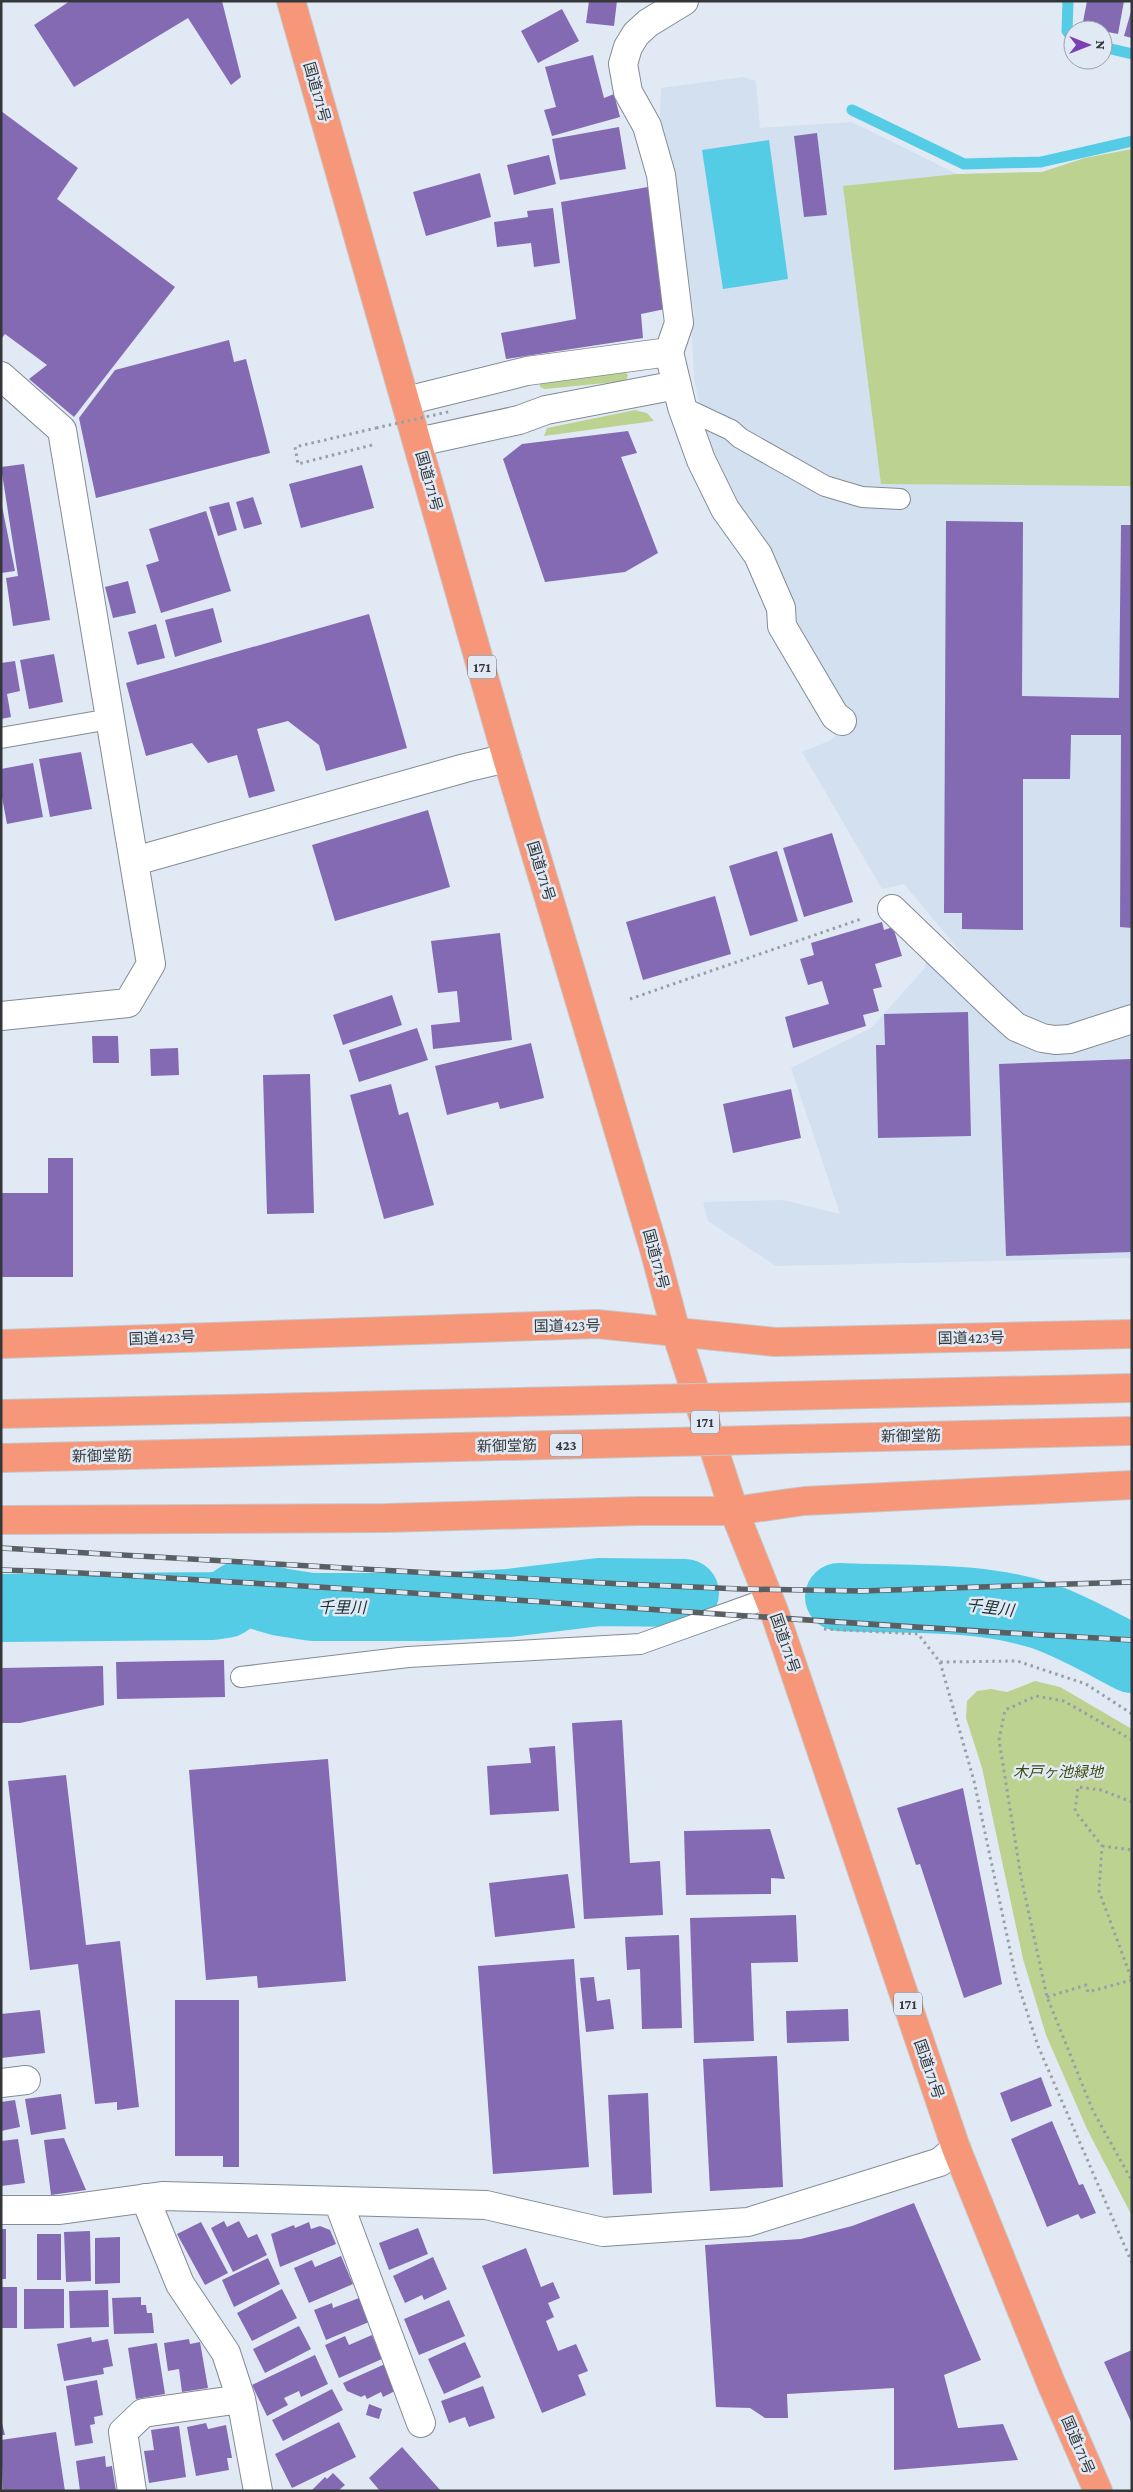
<svg xmlns="http://www.w3.org/2000/svg" width="1133" height="2492" font-family="'Crimson Pro','Noto Sans JP',serif">
<rect width="100%" height="100%" fill="#e1eaf4"/>
<path fill="#d2e0f0" d="M743,77L756,81L760,128L852,122L957,174L1042,172L1085,158L1132,149V1005L1059,1028L1018,1016L998,997L904,884L882,889L802,752L831,740L839,731L791,630L790,603L718,466L707,437L694,379L691,320L694,314L674,169L660,116L661,88Z
M926,959L1079,1049L1096,1046L1132,1030V1258L776,1266L708,1221L703,1202L783,1200L840,1214L791,1068L871,1028L925,968Z"/>
<path fill="#bcd290" d="M1132,149V486L881,484L843,186L957,174L1042,172L1085,158Z
M623,370L628,375L626,381L545,389L540,387V384L545,381Z
M635,410L647,413L654,421L544,436L547,428Z
M1035,1681L1060,1687L1132,1729V2216L1087,2129L1046,2035L1023,1959L982,1768L966,1718L967,1701L977,1691L991,1689L1007,1692Z"/>
<path fill="#54cce6" d="M769,140L788,279L723,289L702,150Z"/>
<g fill="none" stroke-linecap="round" stroke-linejoin="round">
<path stroke="#54cce6" stroke-width="11" d="M1068,1L1067,31L1073,39
M1103,47L1132,54
M852,110L964,164L1041,162L1132,141"/>
<path stroke="#54cce6" stroke-width="68" d="M839,1597C906,1600 978,1595 1043,1616C1074,1627 1103,1644 1132,1659
M1,1608L213,1606L226,1604L238,1596L253,1594L280,1602L312,1607H431L509,1603L599,1592L685,1593"/>
</g>
<path fill="#846ab3" d="M70,1H222L241,77L231,85L188,18L74,87L34,25Z
M589,1H617L614,26L586,23Z
M1087,1H1124L1118,34L1082,27Z
M1132,8V38L1124,36Z
M562,9L579,41L538,63L521,31Z
M593,55L604,98L614,94L620,117L552,136L544,110L556,107L545,67Z
M1,111L78,168L57,199L175,287L74,417L29,379L47,365L5,334L1,339Z
M619,127L626,169L560,180L552,139Z
M817,133L827,215L804,217L794,136Z
M549,155L556,184L514,195L507,165Z
M480,173L491,217L426,236L413,192Z
M648,187L665,309L641,314L643,338L506,359L501,333L576,319L561,202Z
M553,208L560,263L534,267L531,243L497,247L494,222L528,217L527,211Z
M229,340L234,362L246,359L270,453L96,498L79,418L115,370Z
M628,431L637,453L621,457L658,553L625,572L545,582L503,459L522,444Z
M24,464L50,620L13,626L6,578L18,576L1,467Z
M362,465L374,508L301,528L289,484Z
M253,497L262,524L244,529L236,502Z
M1,501L15,571L1,573Z
M229,502L237,530L218,536L209,507Z
M206,511L231,591L161,613L146,565L159,561L149,529Z
M946,521L1023,522L1022,696L1119,698L1121,525H1132V928L1120,927L1121,735H1071L1070,779H1023V930L962,929V913H944Z
M128,581L136,613L113,618L105,587Z
M213,608L222,642L175,657L165,620Z
M369,614L407,748L326,771L319,745L288,721L257,729L275,791L249,798L237,755L208,763L192,743L146,756L126,683Z
M156,624L165,658L137,665L128,632Z
M54,654L63,702L29,709L20,660Z
M15,661L20,691L7,694L11,717L1,719V663Z
M81,752L92,809L50,817L39,759Z
M33,763L43,817L7,824L1,792V769Z
M428,810L450,887L335,921L312,845Z
M832,833L853,902L804,917L783,848Z
M777,851L798,921L750,936L729,866Z
M715,896L731,954L643,980L626,922Z
M882,922L884,930L893,927L902,956L875,964L882,987L873,989L879,1011L863,1015L866,1026L793,1048L785,1017L829,1004L822,981L808,985L800,959L814,955L811,943Z
M500,933L512,1040L433,1049L431,1025L460,1022L457,991L438,993L431,941Z
M392,995L402,1025L343,1045L333,1015Z
M968,1012L971,1136L878,1138L876,1045H885L884,1014Z
M417,1028L428,1060L359,1082L349,1050Z
M92,1036H118L119,1063H93Z
M531,1043L544,1098L500,1109L498,1102L447,1115L435,1066Z
M178,1048L179,1075L151,1076L150,1049Z
M1132,1059V1252L1006,1256L999,1064Z
M310,1074L314,1213L267,1214L263,1075Z
M391,1084L399,1115L408,1112L434,1205L384,1219L350,1095Z
M791,1089L801,1138L733,1153L723,1104Z
M48,1158H73V1277H1V1193H48Z
M224,1660L225,1697L117,1699L116,1662Z
M103,1666L104,1705L20,1723H1V1668Z
M622,1720L630,1863L660,1861L663,1915L584,1919L572,1723Z
M555,1746L559,1811L490,1815L487,1766L531,1763L529,1748Z
M328,1759L346,1981L258,1988L257,1976L206,1980L189,1770Z
M66,1775L86,1945L120,1941L139,2107L117,2110V2102L95,2104L78,1964L30,1970L8,1781Z
M963,1788L1002,1984L964,1998L920,1864L916,1865L897,1808Z
M770,1829L785,1879L771,1878V1894L686,1895L684,1831Z
M568,1874L575,1928L495,1937L489,1883Z
M796,1915L798,1962L751,1963L754,2041L694,2043L690,1918Z
M679,1935L682,2028L642,2029L640,1969L627,1970L625,1937Z
M574,1959L589,2167L493,2174L478,1966Z
M594,1977L597,2001L610,1999L614,2029L586,2032L580,1978Z
M175,2000H239V2167H223V2156H175Z
M848,2009L849,2041L787,2043L786,2011Z
M40,2010L45,2053L1,2058V2014Z
M777,2056L783,2187L710,2191L703,2059Z
M1041,2077L1052,2106L1011,2122L1000,2093Z
M648,2093L652,2193L613,2195L608,2095Z
M61,2094L66,2129L31,2135L25,2099Z
M15,2100L20,2127L1,2131V2102Z
M1052,2121L1079,2185L1083,2184L1096,2213L1081,2219L1078,2214L1047,2227L1011,2139Z
M64,2138L86,2190L51,2195L44,2140Z
M18,2139L25,2183L1,2186V2141Z
M914,2203L981,2360L944,2375L958,2428L1003,2424L1018,2460L894,2470V2388L787,2394L788,2418H765L750,2408L716,2407L705,2245L801,2239L852,2226Z
M224,2221L227,2227L239,2221L248,2238L257,2234L267,2255L233,2272L211,2228Z
M201,2222L228,2273L205,2285L177,2234Z
M309,2222L311,2229L320,2226L330,2230L336,2244L280,2267L271,2234L294,2225L295,2228Z
M418,2228L428,2254L389,2270L379,2243Z
M1,2229H6V2279H1Z
M90,2231L91,2281L66,2282L64,2232Z
M37,2234H61V2280H37Z
M120,2237V2283L95,2284V2238Z
M526,2248L541,2287L553,2282L560,2298L548,2303L554,2317L546,2321L558,2351L576,2344L588,2371L578,2375L586,2395L542,2413L482,2266Z
M341,2256L353,2284L309,2303L294,2268L312,2260L315,2267Z
M433,2257L447,2289L424,2300L422,2295L405,2303L393,2276Z
M268,2258L280,2284L234,2307L222,2280Z
M1,2287H17V2328H1Z
M24,2289H64V2328L24,2329Z
M282,2289L297,2318L252,2341L237,2313Z
M108,2290L109,2327L70,2328L69,2291Z
M141,2297V2305H146L147,2313H152L154,2333L114,2334L112,2298Z
M359,2298L369,2322L326,2340L314,2310L332,2303L333,2308Z
M449,2300L465,2336L419,2355L404,2319Z
M299,2326L311,2349L265,2373L253,2349Z
M372,2335L382,2359L339,2378L325,2345L345,2336L349,2345Z
M91,2337L92,2342L108,2339L113,2366L103,2368L104,2374L64,2381L57,2344Z
M189,2339L190,2344L200,2342L208,2388L182,2392L179,2369L168,2371L164,2343Z
M465,2342L481,2377L444,2394L428,2359Z
M157,2343L165,2394L136,2399L128,2348Z
M1132,2350V2424L1104,2362Z
M315,2355L328,2384L301,2397L299,2391L284,2398L288,2405L267,2416L252,2385Z
M385,2364L397,2390L383,2397L381,2392L367,2399L365,2395L361,2397L347,2391L343,2383Z
M97,2380L103,2415L94,2417L95,2424L90,2425L93,2443L75,2446L66,2386Z
M483,2386L495,2418L469,2427L465,2417L449,2423L441,2401Z
M332,2389L343,2410L283,2441L272,2420Z
M369,2404L382,2409L379,2419L366,2415Z
M1,2419L5,2435H1Z
M339,2422L356,2457L292,2488L275,2454Z
M206,2423L208,2429L226,2425L232,2458H227L229,2470L196,2476L187,2427Z
M179,2426L186,2477L149,2483L144,2451L154,2450L151,2430Z
M56,2432L65,2491H3L1,2440Z
M402,2447L441,2491H380L369,2478Z
M105,2456L106,2467L112,2466L116,2491H80L76,2461Z
M333,2473L345,2485L338,2491H311L325,2477L327,2479Z"/>
<g fill="none" stroke-linecap="round" stroke-linejoin="round">
<defs>
<path id="service" d="M682,407L731,430L740,438L825,486L862,497L900,499
M1,738L110,719
M241,1677L408,1657L640,1644L769,1598"/>
<path id="minor" d="M684,1L648,23L636,34L628,47L623,64L628,92L647,126L661,175L679,323L669,352L682,407L701,460L725,509L758,555L781,608L782,626L835,716L842,721
M1,376L62,430L151,964L128,1003L1,1016
M406,401L527,371L669,352
M418,442L519,420L546,410L677,385
M135,861L465,768L507,758
M892,909L994,1007L1016,1027L1042,1038L1055,1040L1070,1039L1132,1019
M1,2083L26,2080
M145,2198L180,2284L226,2353L241,2399L258,2491
M338,2201L421,2423
M1,2210H60L162,2196L486,2205L603,2232L748,2222L940,2162L956,2148
M132,2491L123,2432L143,2413L241,2399"/>
<path id="trunk" d="M291,1L507,758L654,1249L676,1332L734,1511L774,1611L956,2148L1051,2383L1098,2491
M1,1344L597,1324L775,1342L1132,1334
M1,1520L386,1518L639,1511H734L804,1501L1132,1485"/>
</defs>
<use href="#service" stroke="#838b94" stroke-width="22"/>
<use href="#minor" stroke="#838b94" stroke-width="30"/>
<use href="#trunk" stroke="#c6c7c8" stroke-width="30"/>
<path stroke="#989fa6" stroke-width="3" stroke-dasharray="2.5 4" stroke-linecap="butt" d="M372,445L298,464L295,447L376,428
M630,999L861,919
M824,1629L918,1634L940,1662L1017,1661L1086,1684L1132,1714
M940,1662L974,1781L1016,1978L1038,2046L1132,2263
M1132,1740L1064,1701L1036,1696L1005,1710L999,1740L1021,1877L1047,1997L1093,2111L1132,2181
M1132,1802L1101,1790L1078,1787L1075,1811L1102,1846L1099,1891L1132,1980
M1102,1846L1132,1850
M1047,1997L1086,1985L1088,1992L1132,1980"/>
<use href="#service" stroke="#fff" stroke-width="20"/>
<use href="#minor" stroke="#fff" stroke-width="28"/>
<use href="#trunk" stroke="#f7977a" stroke-width="28"/>
<defs>
<path id="rail" d="M1,1548L622,1584L741,1589L861,1591L1132,1582
M1,1570C96,1572 191,1580 285,1585C568,1602 849,1625 1132,1640"/>
</defs>
<use href="#rail" stroke="#5a5f63" stroke-width="5.5"/>
<use href="#rail" stroke="#e1eaf4" stroke-width="4" stroke-dasharray="11" stroke-linecap="butt"/>
<defs>
<path id="trunk-bridge" d="M1,1414L1132,1388
M1,1458L1132,1431"/>
</defs>
<use href="#trunk-bridge" stroke="#c6c7c8" stroke-width="30" stroke-linecap="butt"/>
<path stroke="#989fa6" stroke-width="3" stroke-dasharray="2.5 4" stroke-linecap="butt" d="M376,428L452,411"/>
<use href="#trunk-bridge" stroke="#f7977a" stroke-width="28"/>
</g>
<g text-anchor="middle" stroke-width="5" stroke-linejoin="round" paint-order="stroke">
<g fill="#e1eaf4" stroke="#676d72" stroke-width="1">
<rect x="468" y="655.5" width="28" height="23" rx="4"/>
<rect x="691" y="1410.5" width="28" height="23" rx="4"/>
<rect x="550" y="1433.5" width="32" height="23" rx="4"/>
<rect x="894" y="1992.5" width="28" height="23" rx="4"/>
</g>
<g font-size="14" font-weight="bold" fill="#33373a">
<text x="482" y="672">171</text>
<text x="705" y="1427">171</text>
<text x="566" y="1450">423</text>
<text x="908" y="2009">171</text>
</g>
<g font-size="15" fill="#33373a" stroke="#e1eaf4">
<text transform="translate(317 92) rotate(74)" y="5">国道171号</text>
<text transform="translate(429 481) rotate(74)" y="5">国道171号</text>
<text transform="translate(541 871) rotate(73)" y="5">国道171号</text>
<text transform="translate(656 1259) rotate(75)" y="5">国道171号</text>
<text transform="translate(567 1326) rotate(-1)" y="5">国道423号</text>
<text transform="translate(162 1338) rotate(-2)" y="5">国道423号</text>
<text transform="translate(971 1338) rotate(-1)" y="5">国道423号</text>
<text transform="translate(911 1436) rotate(-1)" y="5">新御堂筋</text>
<text transform="translate(507 1446) rotate(-1)" y="5">新御堂筋</text>
<text transform="translate(102 1456) rotate(-1)" y="5">新御堂筋</text>
<text transform="translate(785 1643) rotate(71)" y="5">国道171号</text>
<text transform="translate(929 2069) rotate(71)" y="5">国道171号</text>
<text transform="translate(1078 2445) rotate(67)" y="5">国道171号</text>
</g>
<g font-size="15" font-style="italic" fill="#3c4c0f" stroke="#e1eaf4">
<text x="1058" y="1777">木戸ヶ池緑地</text>
</g>
<g font-size="16" font-style="italic" fill="#1a2f34" stroke="#e1eaf4">
<text x="342" y="1613">千里川</text>
<text transform="translate(990 1607) rotate(7)" y="6">千里川</text>
</g>
</g>
<rect width="1133" height="2492" fill="none" stroke="#33373a" stroke-width="5"/>
<g transform="translate(1088 45) rotate(90)"><circle r="24" fill="#e1eaf4" stroke="#9ba2aa"/>
<path d="M0-4L9 19L0 12L-9 19Z" fill="#7a3fb5"/>
<text y="-8" font-size="14" font-weight="bold" text-anchor="middle" fill="#33373a">N</text>
</g>
</svg>
